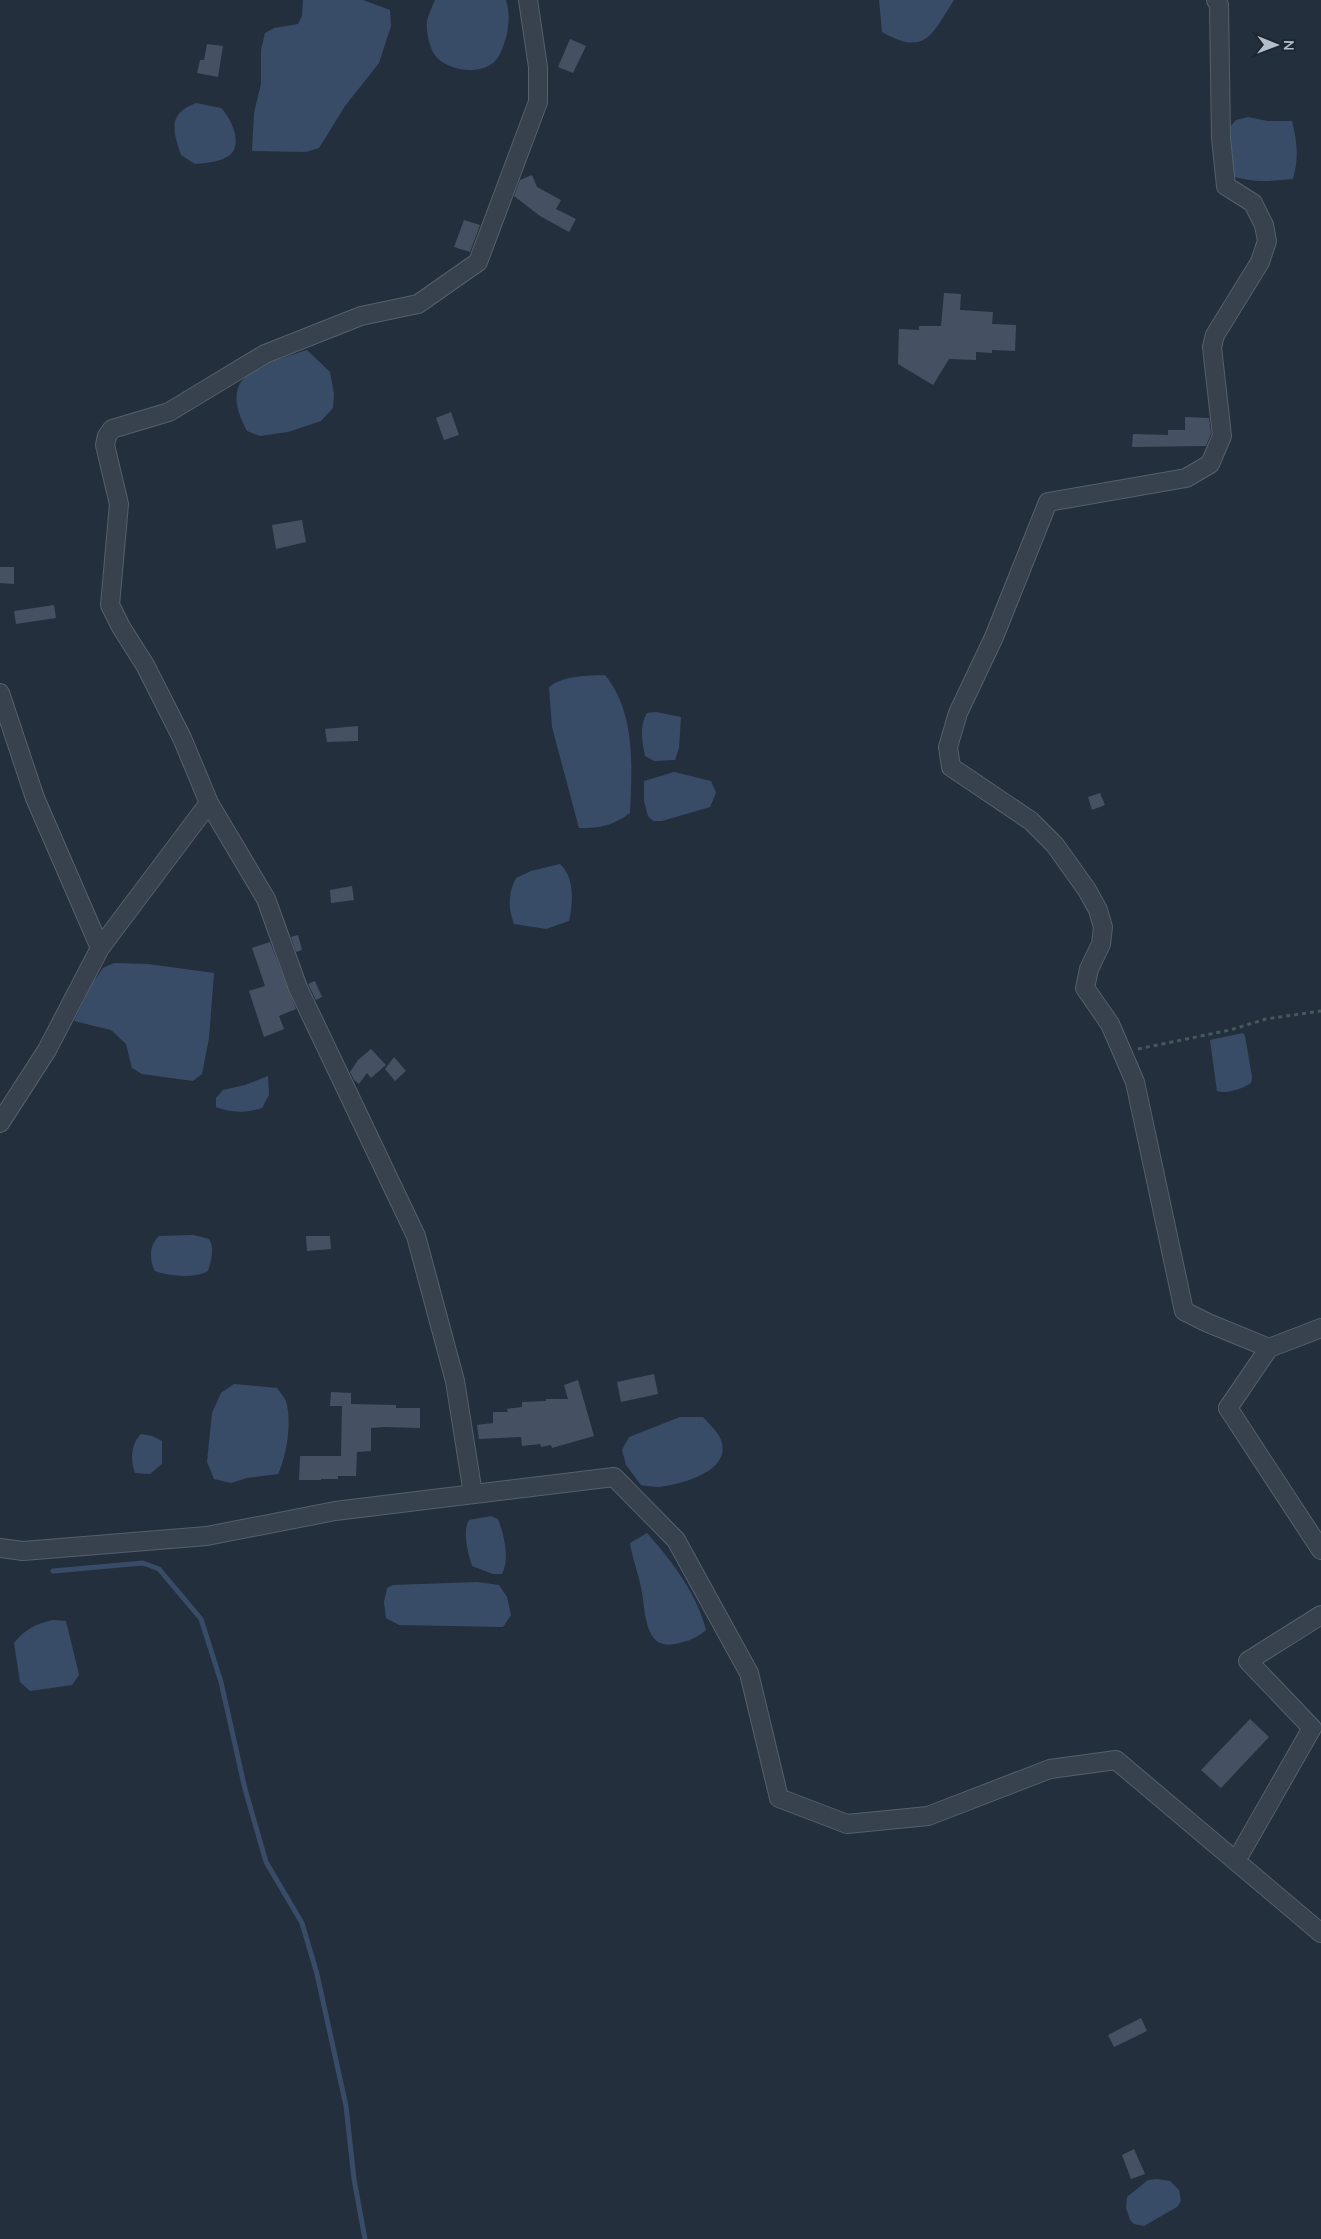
<svg xmlns="http://www.w3.org/2000/svg" width="1321" height="2239" font-family="'Nunito Sans',sans-serif">
<rect width="100%" height="100%" fill="#242f3e"/>
<path fill="#394c67" d="M303,0H363L390,10L391,26L379,63L345,106L319,148L306,152L252,151L254,113L261,84V50L265,33L274,28L298,24L302,16Z
M435,0H506C510,14 509,24 506,38C503,46 501,56 494,62C479,76 443,71 433,52C429,44 426,31 427,22C428,15 432,7 435,0Z
M879,0H954C932,34 926,57 882,32Z
M196,103L221,108C231,118 243,143 230,155C221,162 206,163 195,164L181,155C173,130 167,114 196,103Z
M1248,117L1267,121H1292C1297,141 1299,158 1293,179C1273,181 1251,183 1232,176L1229,128L1236,120Z
M307,350L330,372L334,394L333,408L321,421L288,432L260,436L247,431C215,372 262,365 307,350Z
M605,675C636,713 632,767 630,813C612,826 601,828 579,828L552,727L549,687C565,675 586,676 605,675Z
M656,712L681,717L679,748L675,760L654,761L645,756C642,741 639,726 647,713Z
M674,772L711,781L716,793L710,807L662,821H653L648,816L644,801V781Z
M560,864C575,877 573,904 569,921L546,929L514,924C508,908 508,893 516,878L531,871Z
M114,963L148,964L214,973L209,1038L202,1074L193,1081L142,1074L132,1068L126,1044L111,1030L74,1021L92,984L103,968Z
M1243,1033L1245,1036L1252,1077L1251,1083C1241,1089 1228,1094 1217,1091L1210,1040Z
M268,1076L269,1095L262,1108C246,1113 231,1113 216,1107V1098L223,1090L245,1085Z
M193,1235L209,1239C215,1248 211,1261 208,1271C194,1279 169,1276 155,1271C149,1260 149,1245 159,1236Z
M234,1384L277,1388C280,1392 284,1397 286,1401C292,1421 287,1455 278,1474L247,1478L231,1483L214,1479L207,1462L212,1413L221,1393Z
M680,1417H703C707,1422 714,1428 718,1434C739,1469 684,1484 660,1487C654,1487 647,1486 641,1485L626,1465L622,1450L629,1437Z
M141,1434L152,1436L162,1441V1464L150,1474L135,1473C130,1460 131,1444 141,1434Z
M491,1516L498,1519C504,1535 510,1558 502,1574H493L472,1566C468,1553 462,1532 469,1520Z
M647,1533C672,1561 697,1594 706,1630C696,1639 688,1641 675,1644C643,1651 646,1609 641,1587C638,1572 632,1558 630,1543Z
M477,1582L499,1585L507,1597L511,1615L503,1627L399,1625L386,1618L384,1602L387,1588L393,1585Z
M53,1620L66,1621L79,1675L72,1685L30,1691L20,1682L14,1643C25,1629 36,1624 53,1620Z
M1157,2179L1170,2181L1179,2190L1181,2201L1177,2207L1144,2226L1134,2224L1130,2220L1126,2208L1127,2197L1148,2180Z"/>
<g fill="none" stroke-linecap="round" stroke-linejoin="round">
<path stroke="#394c67" stroke-width="5" d="M53,1571L143,1563L159,1569L201,1619L221,1682L245,1789L266,1862L302,1923L317,1974L346,2106L354,2179L365,2239"/>
</g>
<path fill="#455162" d="M570,39L586,46L573,73L558,67Z
M207,44L223,46L218,77L197,73L200,60H204Z
M532,175L537,187L561,200L556,209L576,219L569,232L540,216L514,196L520,180Z
M464,220L480,225L470,252L454,247Z
M944,293L961,294L960,310L993,312L992,324L1016,325L1015,351L992,350V353L976,352V360L949,359L933,385L898,364L899,329L919,330V326H941Z
M451,412L459,435L444,440L436,418Z
M1185,417L1209,418L1211,434L1206,446L1132,447L1133,434L1168,435V430H1185Z
M302,520L306,542L276,549L272,525Z
M0,567H14V584L0,583Z
M54,605L56,618L16,624L14,611Z
M358,726V741L327,742L325,729Z
M1100,793L1105,805L1092,810L1088,797Z
M352,886L354,900L331,903L330,890Z
M298,935L302,950L296,952L291,937Z
M270,942L296,1009L279,1016L284,1029L264,1037L249,991L265,986L252,948Z
M315,981L322,997L316,1000L308,984Z
M371,1049L386,1065L371,1078L367,1073L359,1084L354,1080L350,1072L358,1060Z
M394,1057L406,1071L395,1081L385,1069Z
M306,1236H330L331,1249L307,1251Z
M654,1374L658,1394L621,1402L617,1382Z
M578,1380L594,1436L552,1448L551,1445L541,1447L540,1444L522,1446L521,1437L479,1439L477,1425L493,1423V1412H508L507,1409L522,1407V1402L546,1401V1399H568L564,1385Z
M331,1392L351,1393V1404L396,1405V1408H420V1428L385,1427L371,1428V1451L357,1452L356,1476H338V1479H321V1480H299L300,1456H341L342,1406H330Z
M1250,1719L1269,1737L1221,1788L1201,1770Z
M1141,2018L1147,2031L1114,2047L1108,2035Z
M1134,2149L1145,2174L1131,2179L1122,2155Z"/>
<g fill="none" stroke-linecap="round" stroke-linejoin="round">
<defs>
<path id="street" d="M1216,0L1219,5L1221,138L1226,186L1253,203L1264,225L1267,241L1260,262L1215,335L1212,347L1222,436L1210,464L1186,478L1048,502L994,637L958,713L948,747L951,767L1031,821L1055,845L1087,890L1098,910L1103,927L1101,944L1089,969L1085,988L1110,1024L1135,1082L1184,1311L1208,1323L1269,1348
M0,693L35,798L100,948L47,1050L0,1123
M209,803L266,899L298,988L416,1236L455,1381L473,1494
M100,948L209,803L182,738L145,665L121,627L110,605L119,504L105,445L107,436L112,429L169,412L265,354L361,316L418,304L478,262L538,102V67L528,0
M1321,1328L1269,1348L1228,1408L1321,1550
M0,1548L23,1551L207,1536L335,1511L614,1477L676,1540L749,1673L779,1798L847,1824L928,1816L1050,1769L1116,1760L1321,1933
M1236,1861L1312,1728L1248,1661L1321,1615"/>
</defs>
<use href="#street" stroke="#565f6c" stroke-width="20"/>
<path stroke="#44595c" stroke-width="3" stroke-dasharray="4 4" stroke-linecap="butt" d="M1138,1049L1230,1030L1266,1019L1321,1011"/>
<use href="#street" stroke="#38414e" stroke-width="18"/>
</g>
<g transform="translate(1276 45) rotate(91)" stroke="#1d2633" stroke-width="4" paint-order="stroke">
<path d="M0-4L9 19L0 12L-9 19Z" fill="#b4bcc9"/>
<text y="-8" font-size="14" font-weight="bold" text-anchor="middle" fill="#b4bcc9">N</text>
</g>
</svg>
